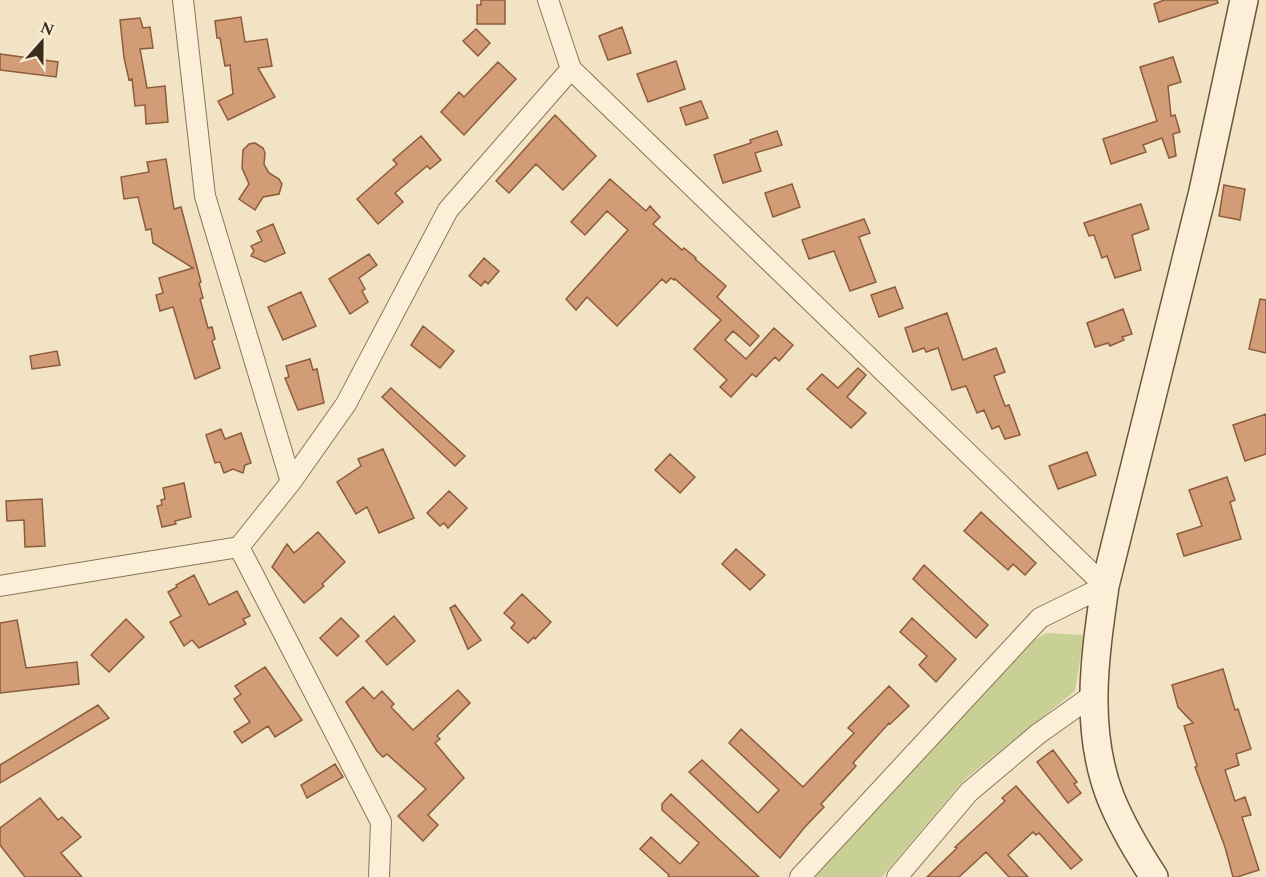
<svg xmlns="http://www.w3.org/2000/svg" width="1266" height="877" font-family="Spectral,serif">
<rect width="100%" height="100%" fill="#f1e3c3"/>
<path fill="#c9d096" d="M1046,633L1084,635L1075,691L964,780L882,877H812L1028,644Z"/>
<path fill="#d19c76" stroke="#8d5c3c" stroke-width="1.5" d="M481,0H505V24H477V5H481Z
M1164,0H1217L1218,3L1159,22L1154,4Z
M241,17L245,42L267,39L272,66L258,68L275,97L228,120L218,101L233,94L230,65L225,66L220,38H217L215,21Z
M140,18L143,28L150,27L153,48L140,49L147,88L165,86L168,122L146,124L145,105L135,106L132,79L129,80L124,58L120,20Z
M622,27L631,53L608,60L599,36Z
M476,29L490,43L478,56L463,41Z
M0,54L58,62L56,77L0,70Z
M1173,57L1181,82L1168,86L1171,116L1175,115L1180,132L1173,134L1176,156L1169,158L1162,138L1143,145L1146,152L1111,164L1103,139L1157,121L1140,67Z
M676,61L685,89L648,102L637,74Z
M498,62L516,79L464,135L441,112L459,92L464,97Z
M701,101L708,118L686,125L680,108Z
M555,115L596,156L563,190L536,164L509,193L496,181Z
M777,131L782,145L755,153L761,171L723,183L714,155L751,143L750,140Z
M421,136L441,160L430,169L427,166L395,193L403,202L378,224L357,199L397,164L393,160Z
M255,143L263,148L265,153L264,164L269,173L279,179L282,184L279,194L263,197L255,210L239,199L249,184L242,168L243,150L249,144Z
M166,159L174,209L181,207L201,282L199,283L203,298L200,299L208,328L212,327L215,339L212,341L220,368L195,379L173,307L160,311L156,295L163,293L159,278L193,268L153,243L151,229L146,230L138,197L124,199L121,177L149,172L147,162Z
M610,179L646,211L650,206L660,217L653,224L682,250L684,248L696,258L695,259L726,286L717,297L759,336L750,346L733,331L725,340L746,359L774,328L793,345L779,361L775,357L756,377L752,374L731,397L720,387L727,380L694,349L721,320L675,279L674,280L671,278L666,283L662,279L617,326L587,297L576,310L566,299L628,230L607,211L585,235L571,222Z
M792,184L800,207L773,217L765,193Z
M1224,185L1245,189L1240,220L1219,216Z
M1141,204L1149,229L1132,235L1141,270L1115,278L1107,256L1102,258L1094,235L1089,236L1084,223Z
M864,219L870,233L859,237L876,282L850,291L834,251L809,259L802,240Z
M273,224L285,253L265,262L251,256L254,251L251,246L262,241L257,231Z
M369,254L377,265L359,278L365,289L362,291L368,302L350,314L329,279Z
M484,258L499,271L488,284L485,281L481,286L469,276Z
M895,287L903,308L879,317L871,295Z
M301,292L316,326L283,340L268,307Z
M1260,299L1266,300V353L1249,349Z
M1123,309L1132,334L1122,337L1124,340L1110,346L1108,343L1095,347L1087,323Z
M947,313L963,360L996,348L1005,372L994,376L1005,406L1009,405L1020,435L1005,439L999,426L992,429L984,410L977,413L966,386L952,390L938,348L926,352L924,348L913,352L905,328Z
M423,326L454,351L440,368L411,345Z
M57,351L60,365L32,369L30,356Z
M310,359L313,370L317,369L324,403L298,410L285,378L289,377L286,366Z
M858,368L866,375L847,397L866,413L851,428L807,389L822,374L838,388Z
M391,388L465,456L455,466L382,397Z
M1266,414V454L1245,461L1233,425Z
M221,429L225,439L241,433L251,463L245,465L243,473L233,469L224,473L220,462L215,463L206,435Z
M383,449L414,518L379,533L367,507L356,514L337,482L361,466L358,459Z
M1087,452L1096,475L1058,489L1049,466Z
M670,454L695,477L680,493L655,470Z
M1227,477L1235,500L1230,502L1241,539L1184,556L1177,534L1202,526L1189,490Z
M184,483L191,517L175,521L176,524L162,527L157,506L162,505L161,500L165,499L163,488Z
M449,491L467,508L448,528L444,523L440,526L427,513Z
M42,499L45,546L25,547L24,520L7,521L6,501Z
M981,512L1036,563L1025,575L1013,564L1008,570L964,531Z
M318,532L345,562L322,584L324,586L304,603L272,567L287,544L294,553Z
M736,549L765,575L750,590L722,564Z
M924,565L988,625L976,638L913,579Z
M194,575L209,605L237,591L250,616L243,619L246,624L199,648L192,640L184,646L170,622L181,616L168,592L177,587L176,585Z
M522,594L551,622L535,639L534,637L528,643L511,628L515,623L504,613Z
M455,605L481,640L468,649L450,608Z
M394,616L415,641L387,665L366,641Z
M341,618L359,636L337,656L320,638Z
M912,618L956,659L936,682L919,665L927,656L900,632Z
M126,619L144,637L109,672L91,655Z
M17,620L26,668L77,662L79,684L0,693V623Z
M265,667L302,720L275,737L268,726L242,743L234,732L250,722L234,699L241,694L235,686Z
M1223,669L1235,710L1238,709L1251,749L1236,754L1239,765L1225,770L1235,801L1245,797L1251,815L1242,817L1259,870L1237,877H1233L1225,847L1195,767L1197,766L1184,726L1193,723L1178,707L1172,685Z
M889,686L909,706L890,724L889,723L853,763L856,766L821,804L824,807L804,828L780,858L689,772L702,760L758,813L779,790L729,743L741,729L803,787L854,733L848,728Z
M363,687L374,699L382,691L394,704L391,707L413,730L458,690L470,703L437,736L440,739L435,743L464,778L428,815L438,825L423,841L398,816L426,789L387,754L383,757L377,751L346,702Z
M98,705L109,718L0,783V765Z
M1053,750L1077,782L1074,784L1081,793L1068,803L1037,762Z
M335,764L343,777L307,798L301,785Z
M1016,786L1082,860L1071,869L1039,833L1036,835L1033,832L1008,855L1028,877H1009L986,852L959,877H927L957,848L955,847L1005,801L1002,798Z
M671,794L710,831L759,877H668L669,875L640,849L651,837L680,864L699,843L662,810V804Z
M40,798L58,820L62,817L81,837L61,853L82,877H25L0,845V828Z"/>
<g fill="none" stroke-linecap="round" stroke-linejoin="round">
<defs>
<path id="street" d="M548,0L571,69L1105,586L1040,618L800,877
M291,482L346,404L448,210L571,69
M239,547L381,822L379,877
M0,586L239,547L291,482L205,196L183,0
M897,877L969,792L1038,734L1093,695"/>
<path id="secondary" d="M1154,877C1137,851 1121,824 1110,796C1084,728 1095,656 1105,586L1203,191L1244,0"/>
</defs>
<use href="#street" stroke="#8c7458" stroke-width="22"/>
<use href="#secondary" stroke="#6e553b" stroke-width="30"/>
<use href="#street" stroke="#fbf0d7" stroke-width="20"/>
<use href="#secondary" stroke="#fbf0d7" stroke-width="27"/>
</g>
<g transform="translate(42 42) rotate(21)" stroke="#f8edd3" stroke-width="4.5" paint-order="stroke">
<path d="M0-4.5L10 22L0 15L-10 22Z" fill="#3b2c1d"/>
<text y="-9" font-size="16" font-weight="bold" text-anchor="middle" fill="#3b2c1d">N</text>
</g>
</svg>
